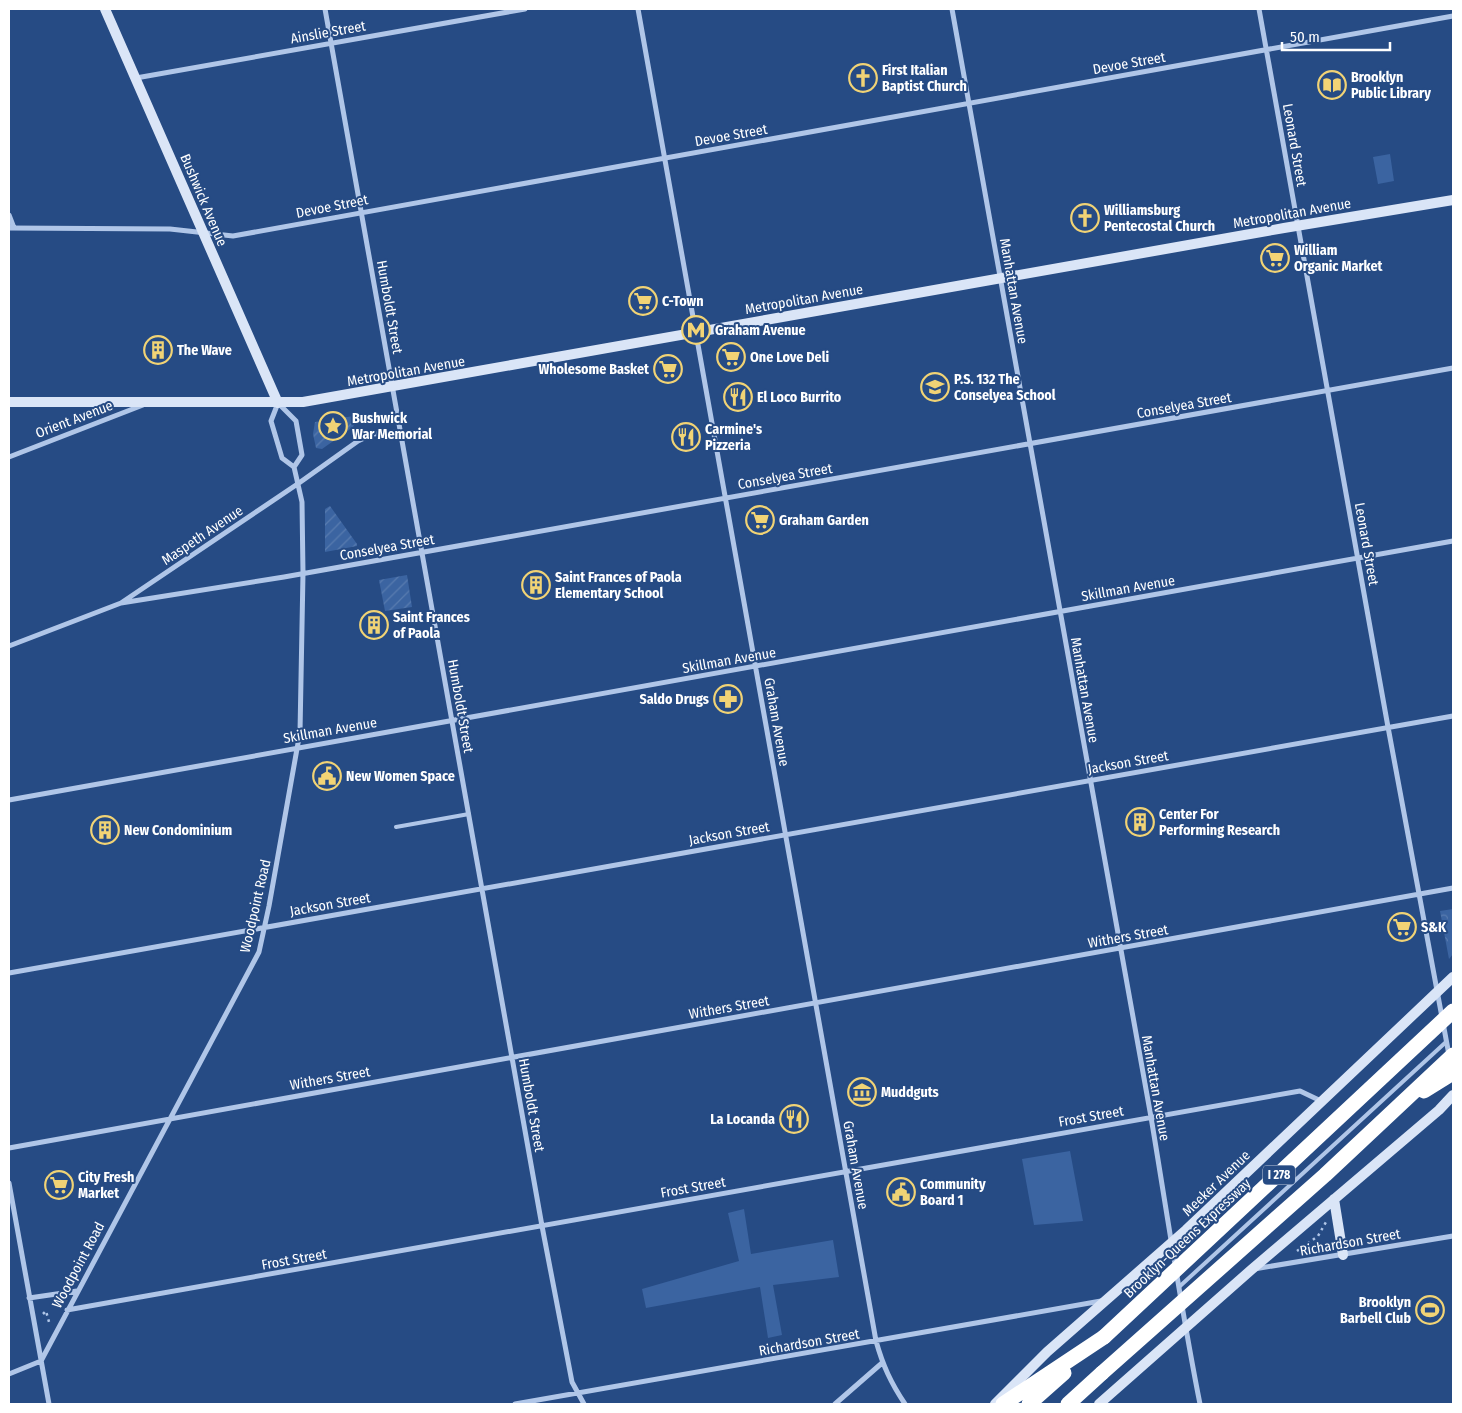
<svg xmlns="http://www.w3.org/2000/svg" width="1462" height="1413" font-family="'Fira Sans Condensed',sans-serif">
<defs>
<pattern id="forest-crowns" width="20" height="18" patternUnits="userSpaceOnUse" patternTransform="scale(1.25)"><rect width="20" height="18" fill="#3b64a1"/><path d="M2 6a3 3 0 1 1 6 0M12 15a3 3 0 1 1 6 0" fill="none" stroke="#587baf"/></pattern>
<pattern id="garden-furrows" width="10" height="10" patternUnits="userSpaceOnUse" patternTransform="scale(1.25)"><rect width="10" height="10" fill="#3b64a1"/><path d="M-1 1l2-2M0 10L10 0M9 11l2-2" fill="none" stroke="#587baf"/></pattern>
</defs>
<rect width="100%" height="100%" fill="#264b84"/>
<path fill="#3b64a1" d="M1390,154L1394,181L1378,184L1373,157Z
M1070,1151L1083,1221L1034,1225L1022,1159Z
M744,1209L751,1254L833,1240L839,1277L773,1285L782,1335L768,1338L760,1287L646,1308L642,1289L739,1261L728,1213Z"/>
<path fill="url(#forest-crowns)" d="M1453,909V954L1449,959L1440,911Z"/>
<path fill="url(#garden-furrows)" d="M354,416L356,420L353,427L322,449L316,448L313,434L315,422Z
M330,506L357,544V546L325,552V509Z
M407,575L412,607L385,611L379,580Z"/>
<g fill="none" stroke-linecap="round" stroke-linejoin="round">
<path stroke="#b0c6e8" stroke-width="2.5" stroke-dasharray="2.5 4" stroke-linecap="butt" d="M1297,1251L1318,1236L1326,1222
M43,1314L46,1311L49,1322"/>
<path stroke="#b0c6e8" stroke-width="4" d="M396,827L469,814
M1179,1287L1446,1042"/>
<path stroke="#b0c6e8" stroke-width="5" d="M325,9L542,1226L572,1382L584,1404
M638,9L876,1341C883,1366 891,1383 905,1404
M952,9L1151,1117C1167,1213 1181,1309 1200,1404
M1259,9L1388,727L1449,1055
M136,78L525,9
M9,215L14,228
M9,228L170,229L233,236L1453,16
M9,457L143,405
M121,603L284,577L1453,368
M9,646L121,603L299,483L358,441L373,434L399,432
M9,800L1453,541
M9,973L1453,716
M9,1148L1453,888
M9,1183L49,1404
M1254,1269L1453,1236
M29,1298L77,1291
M67,1310L1300,1091L1321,1101
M41,1361L259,952L269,906L300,732L303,573L302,502L294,467L282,458L271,421L278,403L296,421L302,455L294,467
M9,1374L41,1361
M515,1404L1101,1301
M835,1404L882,1363"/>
<path stroke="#dae5f7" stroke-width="10" d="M105,9L278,403
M9,402H303L1284,228L1453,200
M1334,1199L1343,1255
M995,1404L1047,1352L1186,1230L1453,977
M1099,1404L1251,1270L1439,1110L1453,1095"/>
<path stroke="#fff" stroke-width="15" d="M1003,1404L1104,1337
M1029,1404L1064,1373
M1068,1404L1102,1373"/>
<path stroke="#fff" stroke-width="15" d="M1424,1091L1453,1073
M1104,1337L1453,1011
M1102,1373L1325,1175L1453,1055"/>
</g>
<defs>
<symbol id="church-ring" viewBox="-11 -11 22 22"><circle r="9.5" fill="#264b84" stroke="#f1d375" stroke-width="1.5"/><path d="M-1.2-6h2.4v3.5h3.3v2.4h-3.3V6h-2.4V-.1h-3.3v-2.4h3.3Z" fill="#f1d375"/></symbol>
<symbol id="library-ring" viewBox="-11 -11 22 22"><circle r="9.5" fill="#264b84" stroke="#f1d375" stroke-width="1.5"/><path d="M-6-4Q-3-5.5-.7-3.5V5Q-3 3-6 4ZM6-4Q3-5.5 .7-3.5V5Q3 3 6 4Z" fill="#f1d375"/></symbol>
<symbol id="supermarket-ring" viewBox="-11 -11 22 22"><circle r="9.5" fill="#264b84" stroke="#f1d375" stroke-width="1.5"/><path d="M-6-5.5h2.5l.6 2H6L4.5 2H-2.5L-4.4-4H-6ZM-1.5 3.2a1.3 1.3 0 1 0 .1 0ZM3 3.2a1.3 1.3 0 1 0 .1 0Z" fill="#f1d375"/></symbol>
<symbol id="metro-ring" viewBox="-11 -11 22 22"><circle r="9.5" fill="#264b84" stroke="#f1d375" stroke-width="1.5"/><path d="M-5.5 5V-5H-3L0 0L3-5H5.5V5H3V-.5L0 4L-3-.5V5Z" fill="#f1d375"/></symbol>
<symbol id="building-ring" viewBox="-11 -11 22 22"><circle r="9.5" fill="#264b84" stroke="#f1d375" stroke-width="1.5"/><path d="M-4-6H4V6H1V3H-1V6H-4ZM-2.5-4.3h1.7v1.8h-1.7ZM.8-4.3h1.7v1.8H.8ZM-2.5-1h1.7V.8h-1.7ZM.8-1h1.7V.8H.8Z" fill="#f1d375"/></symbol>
<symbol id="school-ring" viewBox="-11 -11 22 22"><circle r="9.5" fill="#264b84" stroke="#f1d375" stroke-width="1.5"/><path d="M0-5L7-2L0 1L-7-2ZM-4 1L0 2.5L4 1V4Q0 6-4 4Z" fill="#f1d375"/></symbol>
<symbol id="restaurant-ring" viewBox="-11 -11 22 22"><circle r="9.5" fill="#264b84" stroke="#f1d375" stroke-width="1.5"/><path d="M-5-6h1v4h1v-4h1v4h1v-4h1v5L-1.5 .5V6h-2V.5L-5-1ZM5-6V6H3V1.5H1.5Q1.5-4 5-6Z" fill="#f1d375"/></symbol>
<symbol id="sight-ring" viewBox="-11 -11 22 22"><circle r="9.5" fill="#264b84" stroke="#f1d375" stroke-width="1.5"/><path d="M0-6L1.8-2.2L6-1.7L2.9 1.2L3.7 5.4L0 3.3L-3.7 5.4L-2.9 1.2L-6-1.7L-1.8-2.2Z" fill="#f1d375"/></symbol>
<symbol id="pharmacy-ring" viewBox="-11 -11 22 22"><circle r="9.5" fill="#264b84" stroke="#f1d375" stroke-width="1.5"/><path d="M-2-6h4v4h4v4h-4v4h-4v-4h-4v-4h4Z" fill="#f1d375"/></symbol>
<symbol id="civic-ring" viewBox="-11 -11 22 22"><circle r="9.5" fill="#264b84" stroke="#f1d375" stroke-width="1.5"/><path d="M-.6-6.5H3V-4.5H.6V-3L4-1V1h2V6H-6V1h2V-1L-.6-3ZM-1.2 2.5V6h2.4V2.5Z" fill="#f1d375"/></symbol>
<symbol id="museum-ring" viewBox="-11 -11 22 22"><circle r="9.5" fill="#264b84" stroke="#f1d375" stroke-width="1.5"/><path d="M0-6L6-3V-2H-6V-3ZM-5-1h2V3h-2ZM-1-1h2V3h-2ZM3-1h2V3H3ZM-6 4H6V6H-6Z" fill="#f1d375"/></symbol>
<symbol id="stadium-ring" viewBox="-11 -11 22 22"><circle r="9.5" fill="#264b84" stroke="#f1d375" stroke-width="1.5"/><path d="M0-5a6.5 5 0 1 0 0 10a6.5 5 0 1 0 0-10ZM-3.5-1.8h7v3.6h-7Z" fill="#f1d375"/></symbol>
</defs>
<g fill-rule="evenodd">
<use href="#church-ring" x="847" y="62" width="32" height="32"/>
<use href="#library-ring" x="1316" y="69" width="32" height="32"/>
<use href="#church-ring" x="1069" y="202" width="32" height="32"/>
<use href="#supermarket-ring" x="1259" y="242" width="32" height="32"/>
<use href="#supermarket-ring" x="627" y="285" width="32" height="32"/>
<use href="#metro-ring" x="680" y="314" width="32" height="32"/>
<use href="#building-ring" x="142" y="334" width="32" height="32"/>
<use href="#supermarket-ring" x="715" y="341" width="32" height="32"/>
<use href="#supermarket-ring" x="652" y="353" width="32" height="32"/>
<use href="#school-ring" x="919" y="371" width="32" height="32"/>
<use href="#restaurant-ring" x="722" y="381" width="32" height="32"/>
<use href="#sight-ring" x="317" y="410" width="32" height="32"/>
<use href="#restaurant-ring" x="670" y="421" width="32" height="32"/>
<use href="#supermarket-ring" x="744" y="504" width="32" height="32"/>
<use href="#building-ring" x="520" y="569" width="32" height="32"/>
<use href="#building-ring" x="358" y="609" width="32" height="32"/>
<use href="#pharmacy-ring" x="712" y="683" width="32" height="32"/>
<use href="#civic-ring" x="311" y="760" width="32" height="32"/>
<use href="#building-ring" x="1124" y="806" width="32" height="32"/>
<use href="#building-ring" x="89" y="814" width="32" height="32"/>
<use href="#supermarket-ring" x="1386" y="911" width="32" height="32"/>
<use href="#museum-ring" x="846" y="1076" width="32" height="32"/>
<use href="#restaurant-ring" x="778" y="1103" width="32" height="32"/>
<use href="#supermarket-ring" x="43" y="1169" width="32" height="32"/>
<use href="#civic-ring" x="885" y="1176" width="32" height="32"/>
<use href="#stadium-ring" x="1414" y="1294" width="32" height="32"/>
</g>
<g text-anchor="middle" stroke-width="4" stroke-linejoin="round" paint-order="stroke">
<rect fill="#264b84" stroke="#bec9da" stroke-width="1" x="1263" y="1165.5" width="32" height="19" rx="4"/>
<g font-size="12" font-weight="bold" fill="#fff">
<text x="1279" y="1179">I 278</text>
</g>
<g font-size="14" fill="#fff" stroke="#264b84">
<text transform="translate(328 32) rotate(-10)" y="5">Ainslie Street</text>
<text transform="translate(1129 63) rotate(-10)" y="5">Devoe Street</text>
<text transform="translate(731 135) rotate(-10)" y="5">Devoe Street</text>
<text transform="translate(1295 145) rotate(80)" y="5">Leonard Street</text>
<text transform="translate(204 200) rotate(67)" y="5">Bushwick Avenue</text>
<text transform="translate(332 206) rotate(-11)" y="5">Devoe Street</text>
<text transform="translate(1292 213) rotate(-10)" y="5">Metropolitan Avenue</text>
<text transform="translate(1014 291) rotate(80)" y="5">Manhattan Avenue</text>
<text transform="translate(804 299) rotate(-10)" y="5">Metropolitan Avenue</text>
<text transform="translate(390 307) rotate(80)" y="5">Humboldt Street</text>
<text transform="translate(406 371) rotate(-10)" y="5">Metropolitan Avenue</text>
<text transform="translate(1184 405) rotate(-10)" y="5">Conselyea Street</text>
<text transform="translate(74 419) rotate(-21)" y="5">Orient Avenue</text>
<text transform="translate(785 476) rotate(-10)" y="5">Conselyea Street</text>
<text transform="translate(202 535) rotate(-34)" y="5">Maspeth Avenue</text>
<text transform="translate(1367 544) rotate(80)" y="5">Leonard Street</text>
<text transform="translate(387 547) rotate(-10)" y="5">Conselyea Street</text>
<text transform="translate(1128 588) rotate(-10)" y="5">Skillman Avenue</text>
<text transform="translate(729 660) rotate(-10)" y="5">Skillman Avenue</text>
<text transform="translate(1085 690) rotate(80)" y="5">Manhattan Avenue</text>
<text transform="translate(461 706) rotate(80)" y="5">Humboldt Street</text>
<text transform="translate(777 722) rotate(80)" y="5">Graham Avenue</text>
<text transform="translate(330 730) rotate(-10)" y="5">Skillman Avenue</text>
<text transform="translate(1128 762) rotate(-10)" y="5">Jackson Street</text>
<text transform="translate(729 833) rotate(-10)" y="5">Jackson Street</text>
<text transform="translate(330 904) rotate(-10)" y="5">Jackson Street</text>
<text transform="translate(255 906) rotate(-77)" y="5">Woodpoint Road</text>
<text transform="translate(1128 936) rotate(-10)" y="5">Withers Street</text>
<text transform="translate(729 1007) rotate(-10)" y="5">Withers Street</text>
<text transform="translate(330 1078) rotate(-10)" y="5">Withers Street</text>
<text transform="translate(1156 1088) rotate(80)" y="5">Manhattan Avenue</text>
<text transform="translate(532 1105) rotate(80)" y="5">Humboldt Street</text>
<text transform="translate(1091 1116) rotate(-10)" y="5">Frost Street</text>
<text transform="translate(856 1165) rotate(80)" y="5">Graham Avenue</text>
<text transform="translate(1216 1183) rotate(-44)" y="5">Meeker Avenue</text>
<text transform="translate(693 1187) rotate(-10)" y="5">Frost Street</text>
<text transform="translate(1187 1238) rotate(-43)" y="5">Brooklyn-Queens Expressway</text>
<text transform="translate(1350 1242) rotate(-10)" y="5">Richardson Street</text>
<text transform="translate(294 1259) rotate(-10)" y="5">Frost Street</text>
<text transform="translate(78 1265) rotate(-62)" y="5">Woodpoint Road</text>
<text transform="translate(809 1342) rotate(-10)" y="5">Richardson Street</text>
</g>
<g font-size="14" font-weight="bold" fill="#fff" stroke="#264b84" text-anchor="start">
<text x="882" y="75">First Italian<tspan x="882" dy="16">Baptist Church</tspan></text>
<text x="1351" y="82">Brooklyn<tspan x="1351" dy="16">Public Library</tspan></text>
<text x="1104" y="215">Williamsburg<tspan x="1104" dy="16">Pentecostal Church</tspan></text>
<text x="1294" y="255">William<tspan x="1294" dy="16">Organic Market</tspan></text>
<text x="662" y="306">C-Town</text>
<text x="715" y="335">Graham Avenue</text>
<text x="177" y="355">The Wave</text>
<text x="750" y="362">One Love Deli</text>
<text x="649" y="374" text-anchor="end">Wholesome Basket</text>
<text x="954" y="384">P.S. 132 The<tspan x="954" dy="16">Conselyea School</tspan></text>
<text x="757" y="402">El Loco Burrito</text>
<text x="352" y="423">Bushwick<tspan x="352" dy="16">War Memorial</tspan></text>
<text x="705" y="434">Carmine's<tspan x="705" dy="16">Pizzeria</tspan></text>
<text x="779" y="525">Graham Garden</text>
<text x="555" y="582">Saint Frances of Paola<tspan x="555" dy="16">Elementary School</tspan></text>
<text x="393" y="622">Saint Frances<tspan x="393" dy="16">of Paola</tspan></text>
<text x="709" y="704" text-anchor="end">Saldo Drugs</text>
<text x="346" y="781">New Women Space</text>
<text x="1159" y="819">Center For<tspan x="1159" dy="16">Performing Research</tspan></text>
<text x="124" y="835">New Condominium</text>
<text x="1421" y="932">S&amp;K</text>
<text x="881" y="1097">Muddguts</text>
<text x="775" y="1124" text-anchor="end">La Locanda</text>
<text x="78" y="1182">City Fresh<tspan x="78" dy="16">Market</tspan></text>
<text x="920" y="1189">Community<tspan x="920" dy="16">Board 1</tspan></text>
<text x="1411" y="1307" text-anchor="end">Brooklyn<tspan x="1411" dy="16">Barbell Club</tspan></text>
</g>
</g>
<rect width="1462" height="1413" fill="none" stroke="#ffffff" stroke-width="20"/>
<path d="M1282 42v8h108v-8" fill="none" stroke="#ffffff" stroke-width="2.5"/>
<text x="1290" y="42" font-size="15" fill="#ffffff" stroke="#264b84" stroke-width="4" paint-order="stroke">50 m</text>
</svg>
